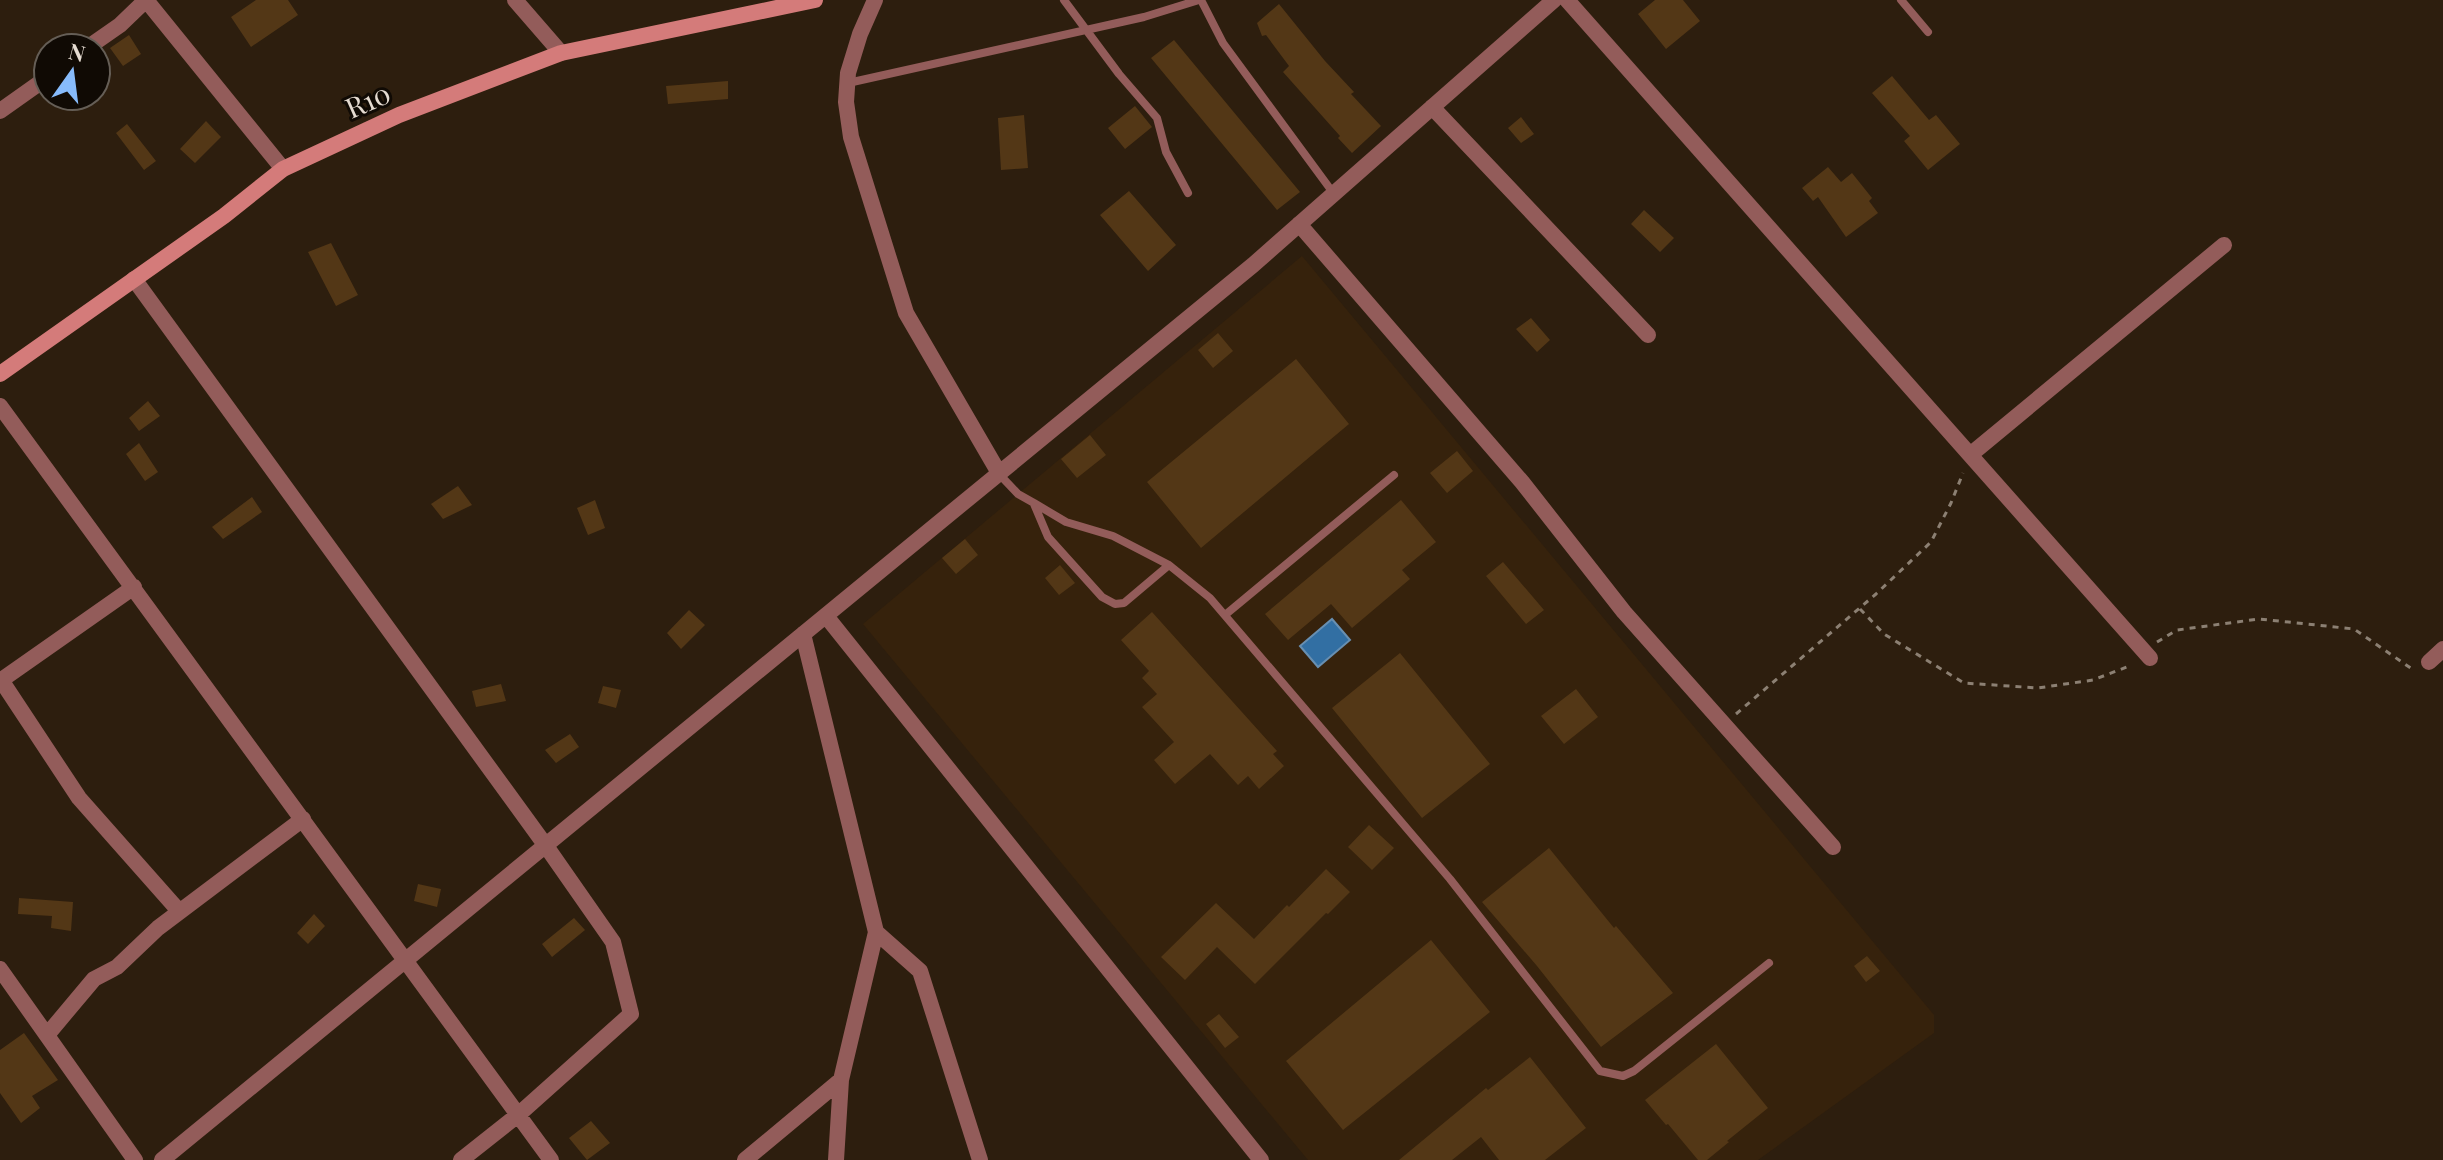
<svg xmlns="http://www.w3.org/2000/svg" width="2443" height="1160" font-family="'Playfair Display',serif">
<rect width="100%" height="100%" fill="#2d1e0e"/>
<path fill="#36220c" d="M1302,256L1934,1015V1033L1758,1160H1308L863,624Z"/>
<path fill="#326fa3" stroke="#688fb1" stroke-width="2" d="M1332,619L1350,640L1318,667L1300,646Z"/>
<path fill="#533716" d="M256,0H288L298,15L251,47L231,17Z
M1655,0H1683L1700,21L1666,49L1638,14Z
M1279,4L1325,61L1354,92L1351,94L1381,126L1352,153L1338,138L1340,136L1283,72L1289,66L1266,35L1262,36L1257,23Z
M129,35L141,54L123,66L110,48Z
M1174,40L1300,192L1277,210L1151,58Z
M1892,76L1929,120L1936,115L1960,144L1928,170L1904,141L1910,136L1872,93Z
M728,81V99L668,104L666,86Z
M1135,106L1152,127L1125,149L1108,128Z
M1024,115L1028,168L1001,170L998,118Z
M1521,117L1534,134L1521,143L1508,128Z
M206,121L221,137L195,163L180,149Z
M127,124L156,161L144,170L116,133Z
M1828,167L1841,182L1852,173L1872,198L1869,201L1878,213L1846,237L1818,197L1813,201L1802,188Z
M1129,191L1176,245L1148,271L1100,215Z
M1644,210L1674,238L1660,252L1631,224Z
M331,243L358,295L336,306L308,252Z
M1531,318L1550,340L1537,352L1516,329Z
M1218,333L1233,351L1213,368L1198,350Z
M1296,359L1349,424L1201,548L1147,482Z
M148,401L160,416L139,431L129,418Z
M1090,435L1106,455L1077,478L1061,459Z
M139,443L158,472L145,481L126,454Z
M1457,451L1473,471L1447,493L1430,473Z
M458,486L472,505L443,519L431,504Z
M252,497L262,512L223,539L212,527Z
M595,500L605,528L588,535L577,508Z
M1401,500L1436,542L1402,570L1410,579L1352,628L1331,604L1288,640L1265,614Z
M965,539L978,555L956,574L942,558Z
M1503,562L1544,610L1526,624L1486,576Z
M1060,565L1075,583L1059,595L1045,578Z
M689,610L705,625L681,649L667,633Z
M1152,612L1277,751L1273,754L1284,766L1259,789L1248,776L1238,785L1210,754L1175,784L1154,760L1174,742L1142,707L1157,694L1142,678L1149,671L1121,640Z
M1400,653L1490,764L1422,818L1332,708Z
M501,684L506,701L476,707L472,691Z
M603,686L621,690L616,708L598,703Z
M1576,689L1598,717L1564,744L1541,716Z
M570,734L579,747L556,763L545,750Z
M1369,825L1394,848L1372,870L1348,847Z
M1549,848L1614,928L1616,926L1673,993L1601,1047L1537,966L1482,902Z
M1326,869L1350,892L1328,914L1326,913L1255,984L1217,947L1185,980L1161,957L1216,903L1254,939L1287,905L1289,907Z
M418,884L441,889L437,907L414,901Z
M19,898L73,902L71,931L51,928L52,916L18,914Z
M314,914L325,926L308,944L297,933Z
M574,918L585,930L552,957L542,944Z
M1431,940L1490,1012L1343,1130L1286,1061Z
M1867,956L1880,971L1866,982L1854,966Z
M1219,1014L1239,1037L1225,1048L1206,1024Z
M24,1033L58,1080L32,1096L40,1108L21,1123L0,1093V1050Z
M1716,1044L1768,1108L1727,1141L1729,1142L1707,1160H1698L1668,1124L1666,1125L1645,1100Z
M1530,1057L1586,1128L1545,1160H1499L1481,1137L1452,1160H1399L1486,1088L1488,1090Z
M591,1121L610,1143L587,1160L569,1138Z"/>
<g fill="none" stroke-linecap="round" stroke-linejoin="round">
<path stroke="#8c8073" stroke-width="3" stroke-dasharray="6 6" stroke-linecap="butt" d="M1860,609L1884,634L1964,683L2038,688L2093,680L2132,665
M2157,642L2177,630L2259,619L2354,629L2412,669
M1736,714L1876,594L1931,542L1951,503L1963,473"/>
<path stroke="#935c5a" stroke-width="8" d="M1064,0L1119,74L1157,118L1166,152L1188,193
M1201,0L1223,43L1334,194
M1901,0L1928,32
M848,83L1144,17L1199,0
M999,474L1018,494L1034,503L1066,522L1113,536L1169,565L1210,598L1450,879L1600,1071L1623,1076L1634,1071L1769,963
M1034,504L1048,537L1102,597L1115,604L1124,603L1169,565
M1225,615L1394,475"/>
<path stroke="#935c5a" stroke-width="16" d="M146,0L283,169
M515,0L561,53
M875,0L860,34L848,73L846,102L851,137L906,313L999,473
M1567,0L2150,658
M87,48L120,25L146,0
M1432,107L1648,335
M0,111L48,77
M1299,224L1522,482L1624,612L1833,847
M134,279L546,846L613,942L631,1014L518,1115L461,1160
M0,406L551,1160
M1970,455L2224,245
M826,616L1261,1160
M2429,662L2443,649
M1,680L79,798L179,911
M0,681L134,587
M876,932L920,971L980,1160
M0,969L135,1160
M47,1035L94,979L117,967L158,928L303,819
M162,1160L1253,265L1554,0
M745,1160L841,1080L876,932L803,634
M836,1160L841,1080"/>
<path stroke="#d47b7a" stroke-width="16" d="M0,374L224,216L283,169L399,115L561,53L815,0"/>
</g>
<g text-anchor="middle" stroke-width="6" stroke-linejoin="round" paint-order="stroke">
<g font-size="28" fill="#e5dbd1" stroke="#100a04">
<text transform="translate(368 101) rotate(-24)" y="10">R10</text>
</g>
</g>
<g transform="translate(72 72) rotate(14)"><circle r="38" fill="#100a04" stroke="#655e56" stroke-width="2"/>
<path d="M0-6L14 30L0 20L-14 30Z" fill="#87bbfb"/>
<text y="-12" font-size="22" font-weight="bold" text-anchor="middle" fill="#e5dbd1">N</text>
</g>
</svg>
